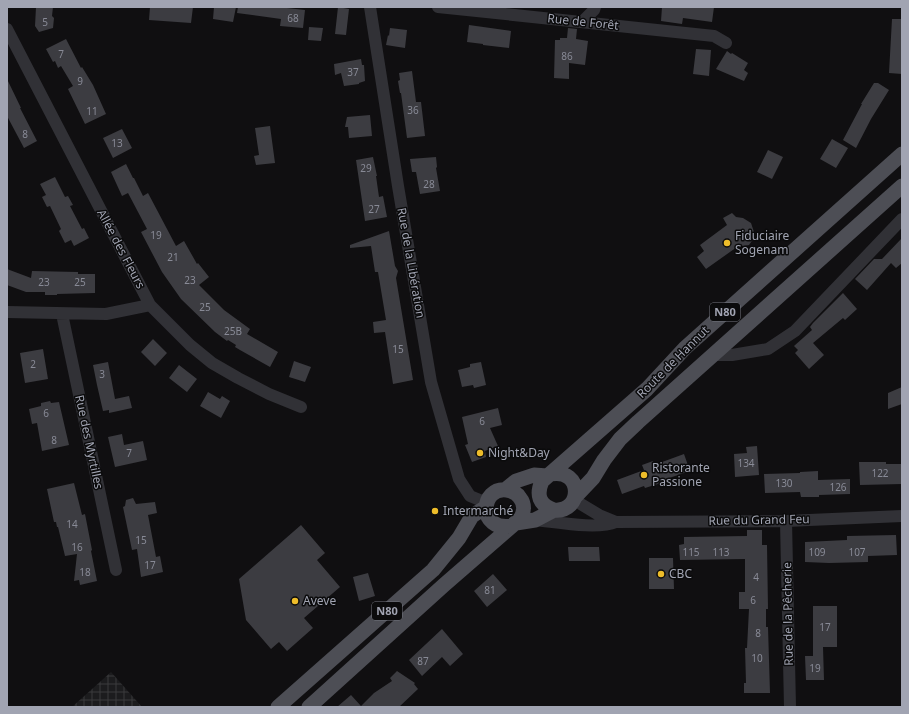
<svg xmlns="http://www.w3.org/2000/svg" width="909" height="714" font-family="'Noto Sans',sans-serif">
<defs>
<pattern id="industrial-grid" width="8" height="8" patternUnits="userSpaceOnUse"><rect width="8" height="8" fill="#1c1c1e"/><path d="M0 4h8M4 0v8" fill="none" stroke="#3a3a3c"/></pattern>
</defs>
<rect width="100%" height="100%" fill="#100f11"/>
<path fill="url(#industrial-grid)" d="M111,672L142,707H72Z"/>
<path fill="#3c3c41" d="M36,7H53L52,16L54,18L53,28L39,32L35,26Z
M150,7H193L191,23L149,20Z
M214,7H236L233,22L213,19Z
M238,7H278L305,10L303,28L280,26L281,19L237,13Z
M338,7L349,9L346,35L335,34Z
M662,7H714L712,22L683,18L682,24L661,21Z
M892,19H902V74L889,73Z
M469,25L511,31L509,48L483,45V44L467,42Z
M309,27L323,28L321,41L308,40Z
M390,28L407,30L405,48L386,45L388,35L389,36Z
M568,28L577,29L576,39L588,41L585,65L569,63V79L554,78L555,40H560V38H567Z
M66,39L81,68L82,67L93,85L106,114L85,124L68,89L73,86L61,66L58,68L55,61L53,62L46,49Z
M696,49L711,50L709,76L693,74Z
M727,51L731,54L732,53L748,63L744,70L748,73L744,81L716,69Z
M361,59L362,65H364L365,81L359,83V84L344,86L341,73L335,75L334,64Z
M412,71L416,102H421L425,136L407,138L401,93H400L398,81L400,80L399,73Z
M7,79L21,108H20L37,141L24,148L7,116Z
M874,83H878L889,90L871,119L856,148L843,140L862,104H861Z
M370,115L372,136L349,138L348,127H345L347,117Z
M270,126L275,163L256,165L254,156L259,155L255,128Z
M122,129L132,148L113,158L103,138Z
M832,139L848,148L836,168L820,159Z
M768,150L783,157L772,179L757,172Z
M373,157L377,176H376L379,197L383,196L387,217L365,221L356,160Z
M436,157L437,167L436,168L440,191L420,194L416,172H412L410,159Z
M126,164L133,178H134L143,196L148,193L176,246L184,241L197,264L198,263L209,277L199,285L224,310L250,329L247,334L278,352L270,367L240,350L235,347L236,345L228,340L227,341L215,332L181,299L162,272L141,232L147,229L128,193L122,196L111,172Z
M55,177L65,197L68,196L73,205L70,206L82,229L84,228L89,238L74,246L71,240L65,243L59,231L61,229L50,206L47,207L42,197L46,195L40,184Z
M732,213L736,217L743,218L751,223L754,232V238L749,245L737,247L706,269L697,257L704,251L700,245L727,225L723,218Z
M389,231L395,266L398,271L396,278L413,380L393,384L385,332L374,333L373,322L386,320L378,272H375L371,246L350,248V245Z
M902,238V263L896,268L891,263L867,290L855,279L874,259H882Z
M7,269L31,278L32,271L78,272V274H95V293L57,294V295H45V292H26L7,285Z
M843,293L857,309L845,320L843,318L813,343L824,355L809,369L795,353L798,350L794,346L812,330L810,327L813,323Z
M153,339L167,353L155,366L141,352Z
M43,349L48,379L25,383L20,353Z
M294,361L311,367L305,382L289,377Z
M108,362L115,399L129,396L132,408L109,413V410L103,411L97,385L93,365Z
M481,362L486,385L474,388L473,385L462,387L458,370L470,367V364Z
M179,365L197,379L187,392L169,378Z
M902,387V404L888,409V393Z
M208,392L220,399L222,396L230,401L221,418L200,406Z
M50,401L51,403L59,402L69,445L42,451L37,423L32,424L29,409L41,406V403Z
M498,408L502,425L490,428L498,446L485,451L486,457L472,462L465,445L468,444L462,417Z
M122,434L124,445L143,441L147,460L115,467L108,437Z
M757,446L759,475L735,477L734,454L747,453L746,447Z
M684,454L690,471L660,481L661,483L645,488L644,486L622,494L617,480L644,470L642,465L653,461L654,465Z
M859,462H886V464H902V484L860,485Z
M818,471V480L850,479V494L819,495V497H801L800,492L765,493L764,474L800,473V472Z
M74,483L82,515L85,514L92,550L91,551L97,581L80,585L79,580L74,581L77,554L65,556L58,527H57L56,522H54L47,489Z
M133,498L136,504L155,502L157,513L148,515L156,557L160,556L163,572L141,577L137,549L132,550L123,507L125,506L126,500Z
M301,525L325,553L317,560L340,587L304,618L313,628L287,651L279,642L271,649L246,620L239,579Z
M747,530H762V545H767L768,609H766V627H768L770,693H744V683H746L745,648H747L749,609H739V592H745V559L680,560L679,545L684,544V537L747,536Z
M896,535L897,555L868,556V562L829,563L805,562V542L847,540V536Z
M568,547H599L600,561H569Z
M649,558H673L674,589H649Z
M368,573L375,596L359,601L353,577Z
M493,574L507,590L487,607L474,591Z
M813,606H837V647H823L824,680H806L805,656H813Z
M442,629L463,654L450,666L442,657L422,676L409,660Z
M397,671L415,683L414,684L418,689L399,707H337L351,695L361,706L374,693L392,681L390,678Z"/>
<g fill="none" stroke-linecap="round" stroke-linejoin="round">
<path stroke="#313136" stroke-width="12" d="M370,7L398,186L431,382L459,479L470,496L487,503
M438,7L714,36L726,43
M582,22L594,10L595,7
M7,29L150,305L190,345L212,363L238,378L269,394L301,407
M7,312L106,314L150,305
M62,314L116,570
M713,355H732L768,349L795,331L902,219
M574,500L599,515L616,522L786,521L902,516
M535,520C556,522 597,530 616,522
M786,521L790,707"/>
<path stroke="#4d4e55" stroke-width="15" d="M506,489L516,481L534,475L547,476
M575,497L593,478L604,460L620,439L638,422L902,186
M554,510C539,505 536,495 542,481L647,389L685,348L902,154
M516,523L535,520L554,510C583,513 583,468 551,474
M278,707L433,570L459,538L472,516L486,507
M309,707L444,585L521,518C524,512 525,504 520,498C517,493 513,491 507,490C480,486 477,532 512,526"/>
</g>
<g fill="#eebd2a" stroke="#0b0b0c" stroke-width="1.5">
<circle cx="727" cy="243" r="4"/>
<circle cx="480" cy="453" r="4"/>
<circle cx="644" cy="475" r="4"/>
<circle cx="435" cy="511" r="4"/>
<circle cx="661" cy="574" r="4"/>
<circle cx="295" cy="601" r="4"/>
</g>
<g text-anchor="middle" stroke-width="3" stroke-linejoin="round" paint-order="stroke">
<g font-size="10" fill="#888a96">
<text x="293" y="22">68</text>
<text x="45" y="26">5</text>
<text x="61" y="58">7</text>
<text x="567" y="60">86</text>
<text x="353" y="76">37</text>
<text x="80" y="85">9</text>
<text x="413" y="114">36</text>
<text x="92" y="115">11</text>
<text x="25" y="138">8</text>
<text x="117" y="147">13</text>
<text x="366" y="172">29</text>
<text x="429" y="188">28</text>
<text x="374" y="213">27</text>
<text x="156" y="239">19</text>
<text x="173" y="261">21</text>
<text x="190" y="284">23</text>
<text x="44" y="286">23</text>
<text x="80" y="286">25</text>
<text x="205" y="311">25</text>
<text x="233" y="335">25B</text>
<text x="398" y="353">15</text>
<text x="33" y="368">2</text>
<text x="102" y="378">3</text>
<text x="46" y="417">6</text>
<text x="482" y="425">6</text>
<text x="54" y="444">8</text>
<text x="129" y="457">7</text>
<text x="746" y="467">134</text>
<text x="880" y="477">122</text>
<text x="784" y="487">130</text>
<text x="838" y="491">126</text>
<text x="72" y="528">14</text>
<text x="141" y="544">15</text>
<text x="77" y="551">16</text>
<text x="691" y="556">115</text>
<text x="721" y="556">113</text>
<text x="817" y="556">109</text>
<text x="857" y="556">107</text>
<text x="150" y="569">17</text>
<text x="85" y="576">18</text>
<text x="756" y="581">4</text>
<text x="490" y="594">81</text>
<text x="753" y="604">6</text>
<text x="825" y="631">17</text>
<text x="758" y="637">8</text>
<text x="757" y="662">10</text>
<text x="423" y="665">87</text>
<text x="815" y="672">19</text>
</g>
<g fill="#0b0b0c" stroke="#747680" stroke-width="1">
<rect x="710" y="303" width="30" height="18" rx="3"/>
<rect x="372" y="602" width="30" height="18" rx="3"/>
</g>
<g font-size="11" font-weight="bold" fill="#a1a4b2">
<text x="725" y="316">N80</text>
<text x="387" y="615">N80</text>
</g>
<g font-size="12" fill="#a1a4b2" stroke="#0b0b0c">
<text transform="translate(583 22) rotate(6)" y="4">Rue de Forêt</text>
<text transform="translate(121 249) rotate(62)" y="4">Allée des Fleurs</text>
<text transform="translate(411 263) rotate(80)" y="4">Rue de la Libération</text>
<text transform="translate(673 362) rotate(-45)" y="4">Route de Hannut</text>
<text transform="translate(89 442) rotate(78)" y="4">Rue des Myrtilles</text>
<text transform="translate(759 520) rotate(-1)" y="4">Rue du Grand Feu</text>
<text transform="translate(788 614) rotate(-91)" y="4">Rue de la Pêcherie</text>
</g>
<g font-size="12" fill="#a1a4b2" stroke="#0b0b0c" text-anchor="start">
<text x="735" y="240">Fiduciaire<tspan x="735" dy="14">Sogenam</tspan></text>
<text x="488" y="457">Night&amp;Day</text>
<text x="652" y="472">Ristorante<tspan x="652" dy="14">Passione</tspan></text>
<text x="443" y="515">Intermarché</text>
<text x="669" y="578">CBC</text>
<text x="303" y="605">Aveve</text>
</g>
</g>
<rect width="909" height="714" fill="none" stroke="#a1a4b2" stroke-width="16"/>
</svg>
